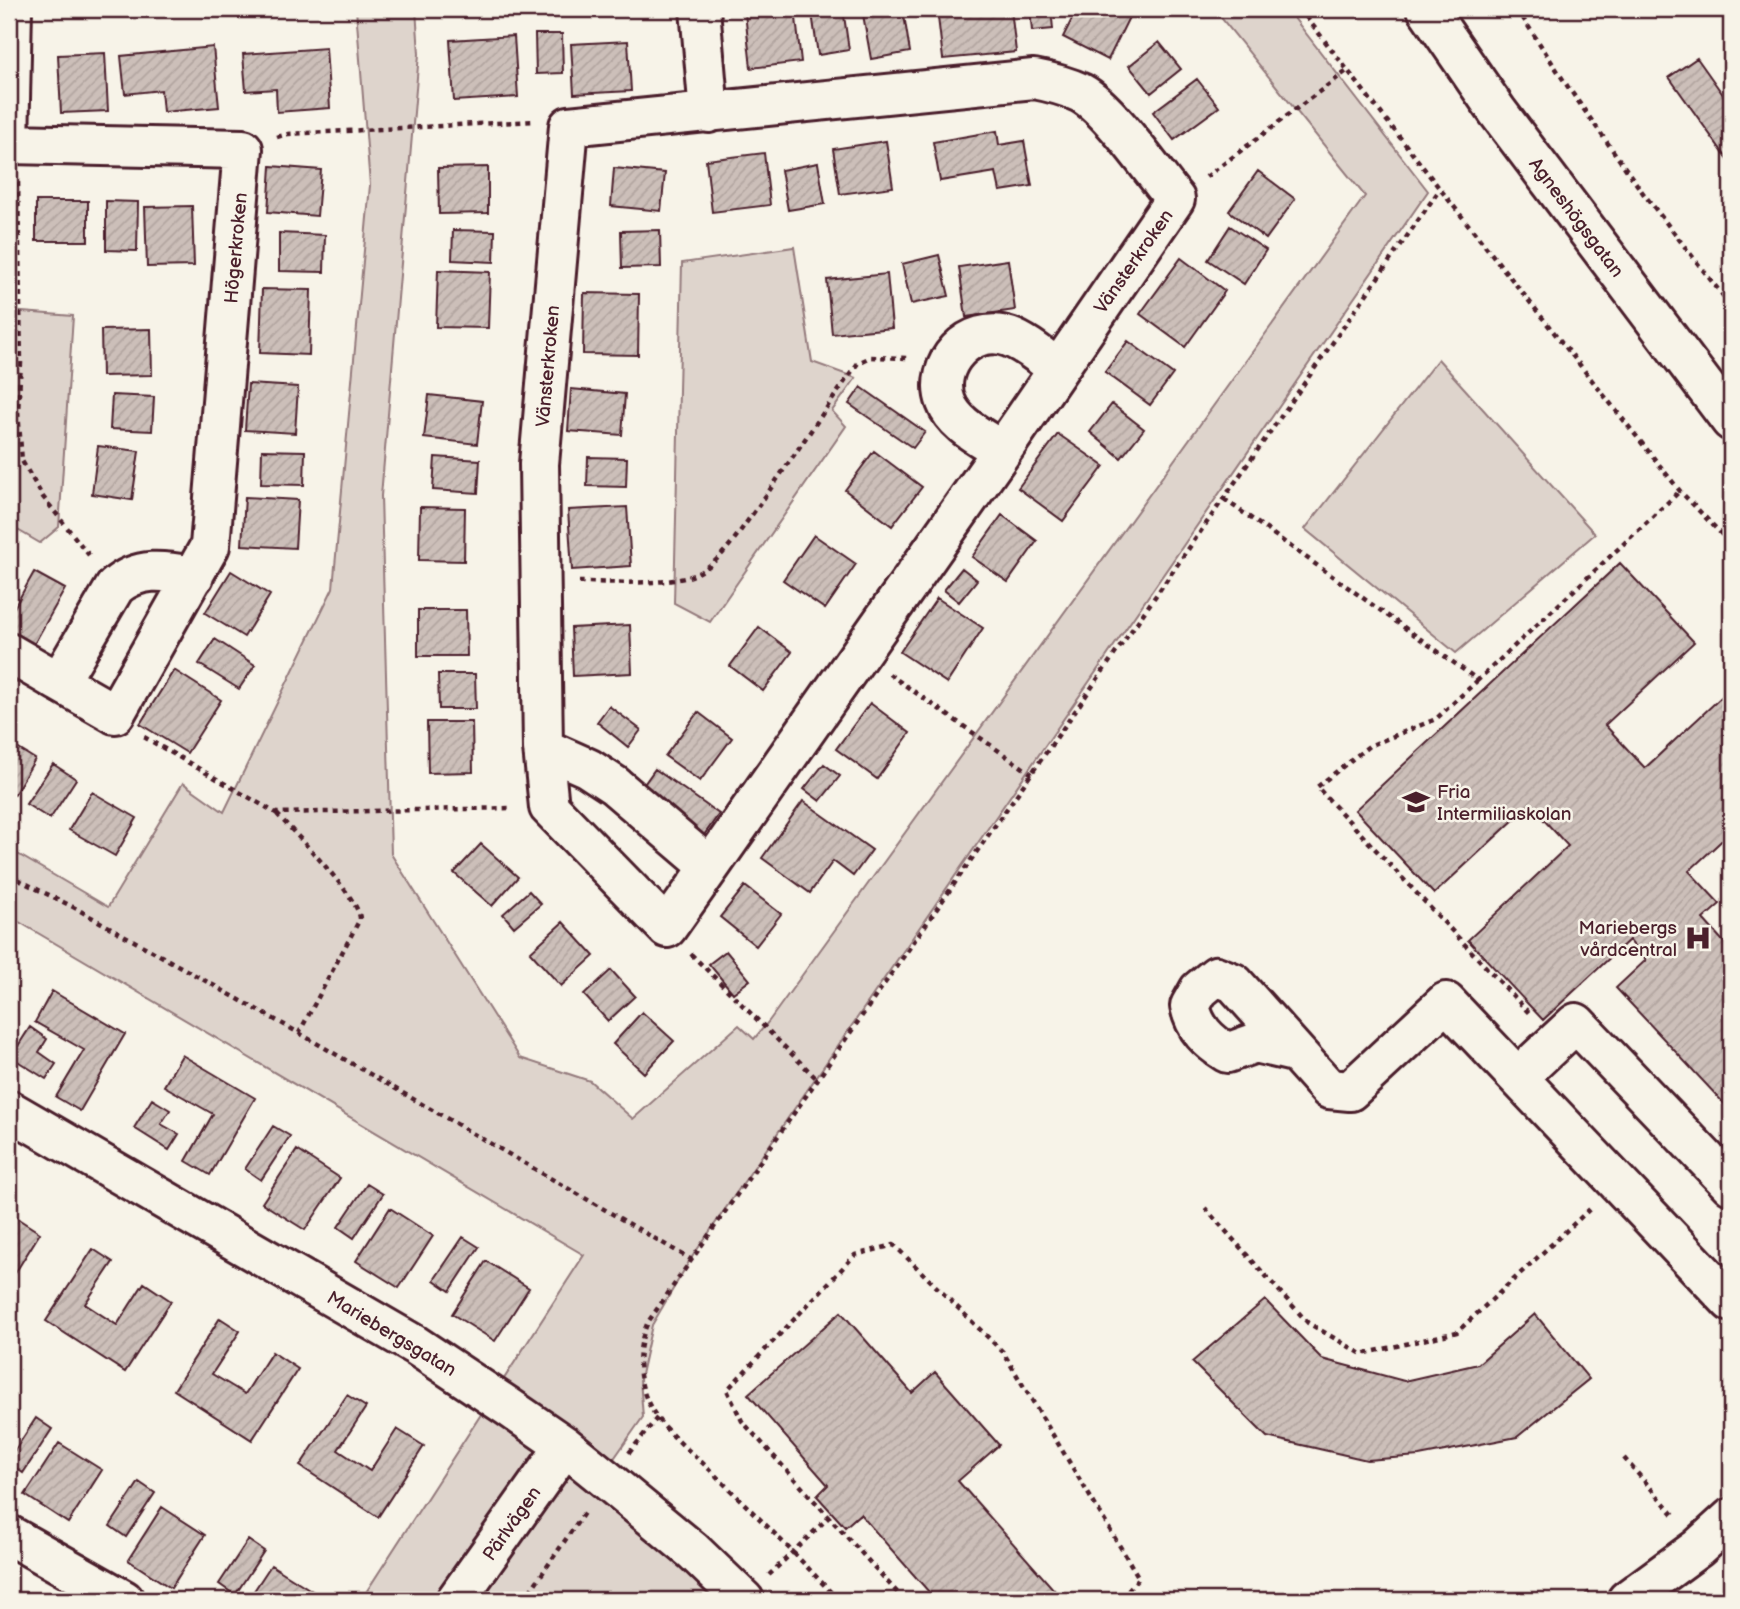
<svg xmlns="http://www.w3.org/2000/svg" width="1740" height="1609" font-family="'Balsamiq Sans',sans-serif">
<defs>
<pattern id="building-hatch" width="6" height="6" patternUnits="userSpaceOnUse" patternTransform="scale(1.75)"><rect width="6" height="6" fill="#ccbfb9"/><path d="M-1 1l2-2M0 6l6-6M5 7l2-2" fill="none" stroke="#b1a49f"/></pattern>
</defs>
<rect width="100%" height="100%" fill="#f7f3e8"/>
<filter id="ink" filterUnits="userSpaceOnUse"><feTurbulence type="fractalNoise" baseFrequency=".0143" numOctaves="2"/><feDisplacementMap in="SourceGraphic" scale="14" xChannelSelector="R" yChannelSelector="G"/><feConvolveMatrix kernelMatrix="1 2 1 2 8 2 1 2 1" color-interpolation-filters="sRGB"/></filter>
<g filter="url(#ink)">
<path fill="#ded4cc" stroke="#947a7c" stroke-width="2" d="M356,9H416L419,54L381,496L391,854L520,1058L590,1081L633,1119L739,1025L754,1039L769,1021L1365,196L1214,9H1287L1428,191L690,1260L652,1325L640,1379L643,1417L592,1490L726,1600H361L584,1255L9,916V849L108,907L183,783L224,812L333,588L370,185Z
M794,247L812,362L856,378L832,411L846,426L710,622L674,603L682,263Z
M9,311L73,316L59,527L40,543L9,525Z
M1438,359L1595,534L1456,653L1305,529Z"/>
<path fill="url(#building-hatch)" stroke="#4a1f2b" stroke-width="2" d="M781,9H795L801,62L751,68L745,13Z
M843,9L849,50L818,55L812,13Z
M862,9H903L910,52L871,59Z
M937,9H1011L1016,52L943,59Z
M1030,9H1051L1053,29L1032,31Z
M1077,9H1133L1108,60L1063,37Z
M535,34H562L563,73L536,74Z
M514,36L518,97L454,101L450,40Z
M628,41L631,91L574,94L571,44Z
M1159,42L1181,69L1151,93L1129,66Z
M213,47L219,107L163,112L161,90L125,94L121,56Z
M326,48L330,108L277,112L276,89L246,91L243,54Z
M105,53L108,111L61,113L58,55Z
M1697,58L1731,106V164L1669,77Z
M1197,79L1219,107L1174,140L1153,112Z
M997,131L999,145L1024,141L1032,186L1000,191L996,172L940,181L933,142Z
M886,141L893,187L840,194L833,149Z
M764,153L770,205L712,212L706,160Z
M818,163L825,204L788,210L781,170Z
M271,166L321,170L317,216L268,212Z
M488,167V213L439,214L438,168Z
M614,168L665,173L661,211L611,206Z
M1258,171L1295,199L1266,239L1229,211Z
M36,201H88V241H36Z
M106,201L138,202L137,251L106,250Z
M192,206L194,266L147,267L145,207Z
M1230,226L1266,250L1244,284L1208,260Z
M453,230L495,231L494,262L452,260Z
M660,230L661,267L622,268L621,231Z
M279,233L325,235L324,272L279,271Z
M939,255L949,296L911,304L902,264Z
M1181,258L1225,291L1185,347L1140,314Z
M1008,260L1015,310L966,317L959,267Z
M438,270L490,272L488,328L436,327Z
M887,274L892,328L832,334L827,280Z
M262,289L311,290L309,355L260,353Z
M584,293L639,294L638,355L583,354Z
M151,329L152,375L102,376L101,330Z
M1128,341L1173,374L1150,405L1105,372Z
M248,384L298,387L295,433L245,430Z
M861,387L925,432L913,448L849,404Z
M571,389L625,394L622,435L568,431Z
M112,395L154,397L152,431L110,429Z
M429,395L482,401L477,444L424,438Z
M1112,404L1144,429L1121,458L1090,432Z
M1058,434L1104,466L1063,521L1018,488Z
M98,446L139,451L132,500L92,494Z
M262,450L305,451L304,485L261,484Z
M874,451L922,487L892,526L845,490Z
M435,457L480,460L478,493L433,490Z
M588,457L627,458L626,487L587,486Z
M245,497L298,500L295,548L242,545Z
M420,507L465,508L464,561L419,560Z
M627,507L631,566L572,570L568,510Z
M1002,515L1037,541L1008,582L972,557Z
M814,535L856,564L825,609L783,580Z
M1620,563L1694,642L1605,725L1645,768L1731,688V832L1689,871L1720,904L1703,919L1731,950V1111L1616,988L1646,960L1629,940L1543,1020L1468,940L1568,846L1530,805L1434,894L1355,810Z
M962,568L977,580L959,602L944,590Z
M231,571L270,595L244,637L205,613Z
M34,572L65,589L28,655L9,644V617Z
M937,598L983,628L947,683L900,652Z
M418,610H466L467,656H418Z
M630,625L632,673L573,676L571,628Z
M759,627L792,652L763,691L730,666Z
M215,639L255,665L239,689L199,664Z
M174,670L221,700L187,753L140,724Z
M438,674H475L476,709H439Z
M870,703L910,733L877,779L836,749Z
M609,706L641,730L628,747L597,722Z
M698,712L732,738L700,781L665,756Z
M427,722H472L473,772L428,773Z
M9,743L35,759L14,795L9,791Z
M53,764L76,779L50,819L26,804Z
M824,764L840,776L820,801L804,789Z
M655,769L719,814L699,842L635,797Z
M92,792L137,818L115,856L69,830Z
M803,801L872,850L853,876L833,861L810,893L762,858Z
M481,844L518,877L492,906L454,873Z
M745,886L781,914L756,946L720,917Z
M529,891L541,904L514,927L503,914Z
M563,922L594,956L561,986L530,952Z
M726,951L750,980L733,993L709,964Z
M611,970L635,996L608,1021L584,995Z
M52,991L125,1034L80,1111L56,1097L84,1050L35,1022Z
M642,1012L674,1041L644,1073L613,1044Z
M30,1027L47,1039L39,1052L56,1064L46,1079L11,1057Z
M182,1055L255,1098L210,1175L186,1161L213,1114L164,1086Z
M152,1099L170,1110L161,1124L179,1134L169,1150L134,1128Z
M273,1126L290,1136L261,1180L245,1169Z
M297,1150L340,1178L305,1230L262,1203Z
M367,1184L383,1194L354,1238L338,1227Z
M390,1208L433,1236L399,1288L356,1261Z
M9,1213L40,1233L9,1283Z
M463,1237L479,1247L450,1291L434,1280Z
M93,1249L113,1262L85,1304L117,1325L144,1283L171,1301L125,1372L46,1321Z
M486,1261L529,1288L495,1341L452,1314Z
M1265,1300L1322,1359L1404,1381L1478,1364L1535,1314L1589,1379L1517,1437L1419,1456L1367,1460L1267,1437L1192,1362Z
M841,1312L912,1393L935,1372L999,1445L958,1481L1063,1600H936L860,1514L845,1527L817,1496L828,1485L748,1394Z
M220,1318L240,1331L212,1374L245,1394L272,1352L298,1369L252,1440L174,1390Z
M347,1395L366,1407L338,1450L370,1471L397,1429L424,1446L378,1517L300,1466Z
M36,1418L52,1429L23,1473L9,1463V1459Z
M59,1443L102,1470L68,1523L25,1495Z
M139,1482L155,1493L126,1537L110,1526Z
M162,1507L205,1535L171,1588L128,1560Z
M248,1540L264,1551L235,1595L219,1584Z
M271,1565L314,1592L309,1600H248Z"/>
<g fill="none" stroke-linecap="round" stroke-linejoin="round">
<defs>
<path id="minor" d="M700,9L709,113
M1427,9L1497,111L1731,421
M9,144L243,149L210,546L115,714L59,682L115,587C139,566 165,571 194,576
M9,144L12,9
M9,653L59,682
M543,748L588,768L614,785L710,867L667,928L549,807L543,748L539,464L569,126L1034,79C1050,82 1066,86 1081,93C1109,108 1153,172 1175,199L1002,451C983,438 954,425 946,402C932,365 970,323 1009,337C1026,343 1043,358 1058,369
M710,867L1002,451
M1294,1052L1255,1043L1227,1053C1208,1041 1195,1029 1190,1006L1199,990L1216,976L1234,983L1329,1089L1350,1091L1446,1002L1731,1302
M1518,1077L1576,1023L1731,1185
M9,1110L415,1345L507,1406L565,1446L607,1480L693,1551L744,1600
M9,1535L124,1600
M456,1600L565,1446
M1627,1600L1698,1548L1731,1518"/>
</defs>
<use href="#minor" stroke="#4a1f2b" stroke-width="44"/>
<path stroke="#4a1f2b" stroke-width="4.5" stroke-dasharray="5 5" stroke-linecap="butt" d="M1300,9L1440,189L1680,491L1731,544
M1517,9L1568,87L1643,193L1731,306
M277,137L288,134L534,121
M1206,177L1348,70
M18,182L21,363L18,411L22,461L43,497L92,559
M1224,499L1478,680L1680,491
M579,582C608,582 672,586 696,574C723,561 740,530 757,508C791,460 824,411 858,363L871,357L911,358
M889,674L1032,774
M1478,680L1436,719L1369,746L1317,787L1530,1014
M144,737L276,813L513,808
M277,814C294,833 360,898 360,919L299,1033
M9,875L75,908L299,1033L692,1260
M691,954L817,1079
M1205,1208L1308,1323L1362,1354L1457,1332L1592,1207
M629,1453L657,1418
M1624,1458L1676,1517
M769,1575L830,1516
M524,1600L586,1510
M838,1600C797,1555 754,1513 710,1470C694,1454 665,1432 654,1413C636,1385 635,1351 648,1322L1440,189
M904,1600L742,1421L727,1390L855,1255L894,1245L1003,1352L1139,1578L1119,1600
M1577,1600L1591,1592"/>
<use href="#minor" stroke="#f7f3e8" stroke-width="38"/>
</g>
</g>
<defs>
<symbol id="school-bare" viewBox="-9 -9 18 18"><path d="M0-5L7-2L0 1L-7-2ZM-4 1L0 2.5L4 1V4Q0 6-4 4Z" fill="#4a1f2b" stroke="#f7f3e8" stroke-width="2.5" paint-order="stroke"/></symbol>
<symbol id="hospital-bare" viewBox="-9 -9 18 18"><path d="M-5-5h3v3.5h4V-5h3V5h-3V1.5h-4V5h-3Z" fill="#4a1f2b" stroke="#f7f3e8" stroke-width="2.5" paint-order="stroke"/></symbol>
</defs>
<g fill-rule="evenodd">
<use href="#school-bare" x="1397" y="783" width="38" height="38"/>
<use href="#hospital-bare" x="1679" y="919" width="38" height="38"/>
</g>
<g text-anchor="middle" stroke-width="5" stroke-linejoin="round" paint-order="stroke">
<g font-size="19" fill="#4a1f2b" stroke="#f7f3e8">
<text transform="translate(1577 217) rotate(53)" y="7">Agneshögsgatan</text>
<text transform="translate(235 248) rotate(-85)" y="7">Högerkroken</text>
<text transform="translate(1133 261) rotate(-55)" y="7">Vänsterkroken</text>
<text transform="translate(547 366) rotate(-85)" y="7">Vänsterkroken</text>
<text transform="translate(392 1333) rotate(31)" y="7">Mariebergsgatan</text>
<text transform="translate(511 1523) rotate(-55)" y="7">Pärlvägen</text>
</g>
<g font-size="19" fill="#4a1f2b" stroke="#f7f3e8" text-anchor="start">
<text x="1437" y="798">Fria<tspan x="1437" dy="22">Intermiliaskolan</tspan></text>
<text x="1677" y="934" text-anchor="end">Mariebergs<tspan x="1677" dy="22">vårdcentral</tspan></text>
</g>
</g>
<rect width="1740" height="1609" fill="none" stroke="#f7f3e8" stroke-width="35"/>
<rect x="18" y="18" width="1705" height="1574" fill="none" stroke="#4a1f2b" stroke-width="2.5" filter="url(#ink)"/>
</svg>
